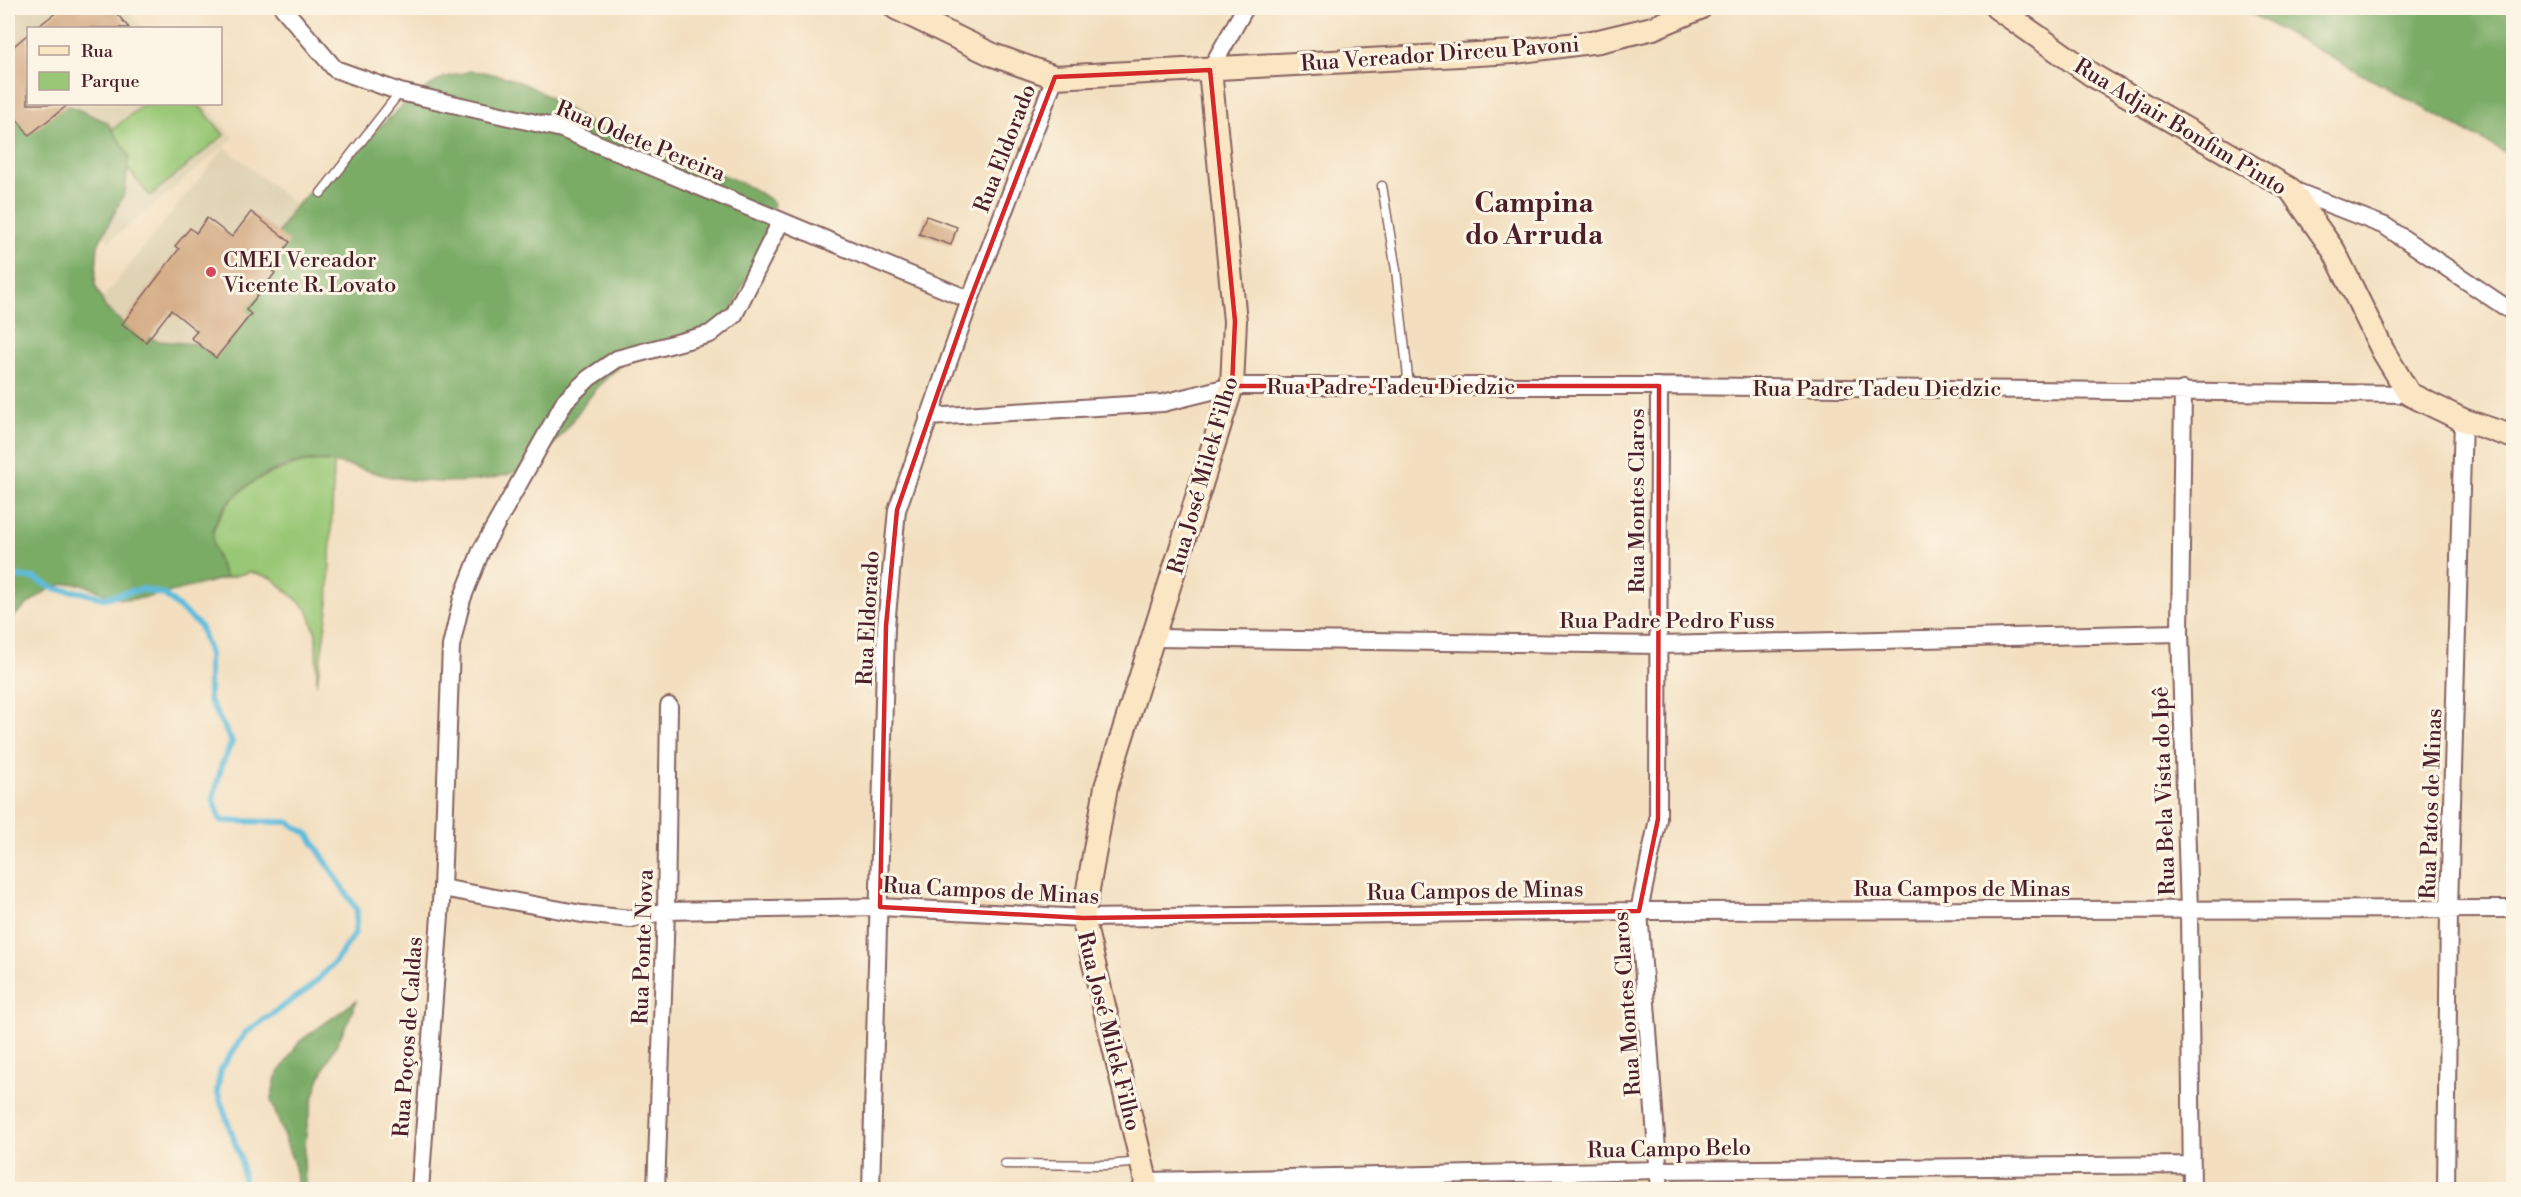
<svg xmlns="http://www.w3.org/2000/svg" width="2521" height="1197" font-family="'Libre Bodoni',serif">
<rect width="100%" height="100%" fill="#fcf5e5"/>
<filter id="ink" filterUnits="userSpaceOnUse"><feTurbulence type="fractalNoise" baseFrequency=".0167" numOctaves="2"/><feDisplacementMap in="SourceGraphic" scale="12" xChannelSelector="R" yChannelSelector="G"/><feConvolveMatrix kernelMatrix="1 2 1 2 8 2 1 2 1" color-interpolation-filters="sRGB"/></filter>
<filter id="wash" filterUnits="userSpaceOnUse"><feTurbulence type="fractalNoise" baseFrequency=".008" numOctaves="4" result="noise"/><feDisplacementMap in="SourceGraphic" scale="24" xChannelSelector="R" yChannelSelector="G"/><feGaussianBlur stdDeviation="1.35" result="paint"/><feColorMatrix in="noise" values="0 0 0 0 0 0 0 0 0 0 0 0 0 0 0 0 0 1.4 0 .05"/><feComposite in="paint" operator="in"/></filter>
<g filter="url(#wash)">
<rect width="100%" height="100%" fill="#f3dfc0"/>
<path fill="#e0d3b4" d="M8,8H125L142,28H28V104H205L234,138L109,242L8,121Z
M225,147L330,233L196,397L92,311Z"/>
<path fill="#98c775" stroke="#717350" stroke-width="1.5" d="M144,104H198L224,135L150,196L102,138Z
M306,462H334L328,609L317,684L316,634L307,609L272,578L250,572L226,578C222,569 214,558 212,548C210,539 213,530 217,522C235,484 268,472 306,462Z"/>
<path fill="#7aac66" stroke="#626648" stroke-width="1.5" d="M2241,8H2513V157Z
M471,71C534,75 562,111 614,137C667,164 727,166 774,203C766,235 755,262 740,291C737,299 734,310 728,316C698,349 645,345 612,373C571,408 561,462 502,476C471,484 430,483 398,478C378,475 358,467 337,463C298,454 257,474 231,500C203,528 212,547 226,578C197,585 166,595 136,599C119,601 106,595 92,588C58,572 31,602 8,621V96L23,107L70,106L107,122L129,155L125,192L98,245L95,284L105,307L132,331L158,341L194,344L219,335L292,210L329,172L416,94L443,78Z
M356,1001C347,1029 330,1053 319,1080C306,1116 301,1152 306,1189H298L295,1167L271,1100L276,1077L300,1041Z"/>
<g fill="none" stroke-linecap="round" stroke-linejoin="round">
<path stroke="#5dbbdb" stroke-width="6" d="M8,576L34,578L55,589L80,592L104,598L142,589L165,595L200,626L209,651V700L232,742L222,764L213,799L221,821L288,822L308,834L357,910L355,933L335,962L309,988L245,1033L221,1069L217,1091L241,1160L245,1190"/>
</g>
<g id="blocks">
<path fill="#d5ad88" d="M62,8H112L129,28H36Z
M28,34V104H69L29,135L8,108V51Z
M251,212L290,242L270,269L275,273L246,310L251,314L216,358L191,338L197,331L171,310L146,342L122,324L179,249L175,246L190,228L196,233L207,218L232,237Z
M926,216L957,227L951,245L919,234Z"/>
</g>
</g>
<g filter="url(#ink)">
<use href="#blocks" fill-opacity="0" stroke="#85625f" stroke-width="1.5"/>
<g fill="none" stroke-linecap="round" stroke-linejoin="round">
<defs>
<path id="lane" d="M1382,186L1396,270L1409,386
M321,193L400,92
M1005,1164L1107,1165L1141,1162"/>
<path id="street" d="M283,8L335,69L400,92L562,129L970,300
M1210,70L1245,8
M2290,189L2385,226L2514,313
M1659,386L1658,819L1639,911L1660,1190
M2183,390L2180,633L2189,910L2192,1190
M928,417L1163,403L1232,386H1659L2409,394
M1154,638L1659,645L2180,633
M442,888L582,914L631,919L666,911L880,907L1083,918L1639,911L2514,909
M1146,1181L1661,1170L2192,1165
M420,1190L442,888L451,646L462,599L481,551L565,401L589,378L617,359L710,334L734,315L781,221
M656,1190L666,911L669,706
M871,1190L886,626L897,510L970,300L1055,77
M2446,1190L2449,908L2463,420"/>
<path id="secondary" d="M896,8L993,55L1055,77L1514,52L1599,41L1653,28L1700,8
M1997,8L2092,75L2290,189L2334,251L2383,351L2409,394L2463,420L2514,437
M1144,1190L1146,1181L1083,918L1106,787L1232,386L1235,321L1210,70"/>
</defs>
<use href="#lane" stroke="#85625f" stroke-width="11"/>
<use href="#street" stroke="#85625f" stroke-width="20"/>
<use href="#secondary" stroke="#85625f" stroke-width="26"/>
<use href="#lane" stroke="#fff" stroke-width="8"/>
<use href="#street" stroke="#fff" stroke-width="16"/>
<use href="#secondary" stroke="#fbe6c4" stroke-width="22"/>
</g>
</g>
<path fill="none" stroke="#d62828" stroke-width="4.5" stroke-linejoin="round" d="M1210,70L1235,321L1232,386H1659L1658,819L1639,911L1083,918L880,907L886,626L897,510L970,300L1055,77Z"/>
<circle fill="#d1495b" stroke="#fcf5e5" stroke-width="2" cx="211" cy="272" r="6"/>
<g text-anchor="middle" stroke-width="6" stroke-linejoin="round" paint-order="stroke">
<g font-size="22" fill="#4a1f2b" stroke="#fcf5e5">
<text transform="translate(1440 53) rotate(-4)" y="8">Rua Vereador Dirceu Pavoni</text>
<text transform="translate(2181 126) rotate(31)" y="8">Rua Adjair Bonfim Pinto</text>
<text transform="translate(641 140) rotate(22)" y="8">Rua Odete Pereira</text>
<text transform="translate(1004 148) rotate(-69)" y="8">Rua Eldorado</text>
<text x="1391" y="394">Rua Padre Tadeu Diedzic</text>
<text x="1877" y="396">Rua Padre Tadeu Diedzic</text>
<text transform="translate(1202 475) rotate(-74)" y="8">Rua José Milek Filho</text>
<text transform="translate(1636 501) rotate(-90)" y="8">Rua Montes Claros</text>
<text transform="translate(867 618) rotate(-87)" y="8">Rua Eldorado</text>
<text x="1667" y="628">Rua Padre Pedro Fuss</text>
<text transform="translate(2163 791) rotate(-92)" y="8">Rua Bela Vista do Ipê</text>
<text transform="translate(2430 804) rotate(-88)" y="8">Rua Patos de Minas</text>
<text x="1962" y="896">Rua Campos de Minas</text>
<text transform="translate(991 890) rotate(3)" y="8">Rua Campos de Minas</text>
<text transform="translate(1475 890) rotate(-1)" y="8">Rua Campos de Minas</text>
<text transform="translate(642 947) rotate(-88)" y="8">Rua Ponte Nova</text>
<text transform="translate(1626 1004) rotate(-94)" y="8">Rua Montes Claros</text>
<text transform="translate(1110 1031) rotate(76)" y="8">Rua José Milek Filho</text>
<text transform="translate(407 1037) rotate(-86)" y="8">Rua Poços de Caldas</text>
<text transform="translate(1669 1148) rotate(-1)" y="8">Rua Campo Belo</text>
</g>
<g font-size="22" fill="#4a1f2b" stroke="#fcf5e5" text-anchor="start">
<text x="223" y="267">CMEI Vereador<tspan x="223" dy="25">Vicente R. Lovato</tspan></text>
</g>
<g font-size="28" font-weight="bold" fill="#4a1f2b" stroke="#fcf5e5">
<text x="1534" y="212">Campina<tspan x="1534" dy="32">do Arruda</tspan></text>
</g>
</g>
<rect width="2521" height="1197" fill="none" stroke="#fcf5e5" stroke-width="30"/>
<rect x="27" y="27" width="195" height="78" fill="#fcf5e5" stroke="#b59f9b" stroke-width="1.5"/>
<rect x="39" y="46" width="30" height="9" fill="#fbe6c4" stroke="#b59f9b" stroke-width="1.5"/>
<text x="81" y="57" font-size="18" fill="#4a1f2b">Rua</text>
<rect x="39" y="72" width="30" height="18" fill="#98c775" stroke="#b59f9b" stroke-width="1.5"/>
<text x="81" y="87" font-size="18" fill="#4a1f2b">Parque</text>
</svg>
